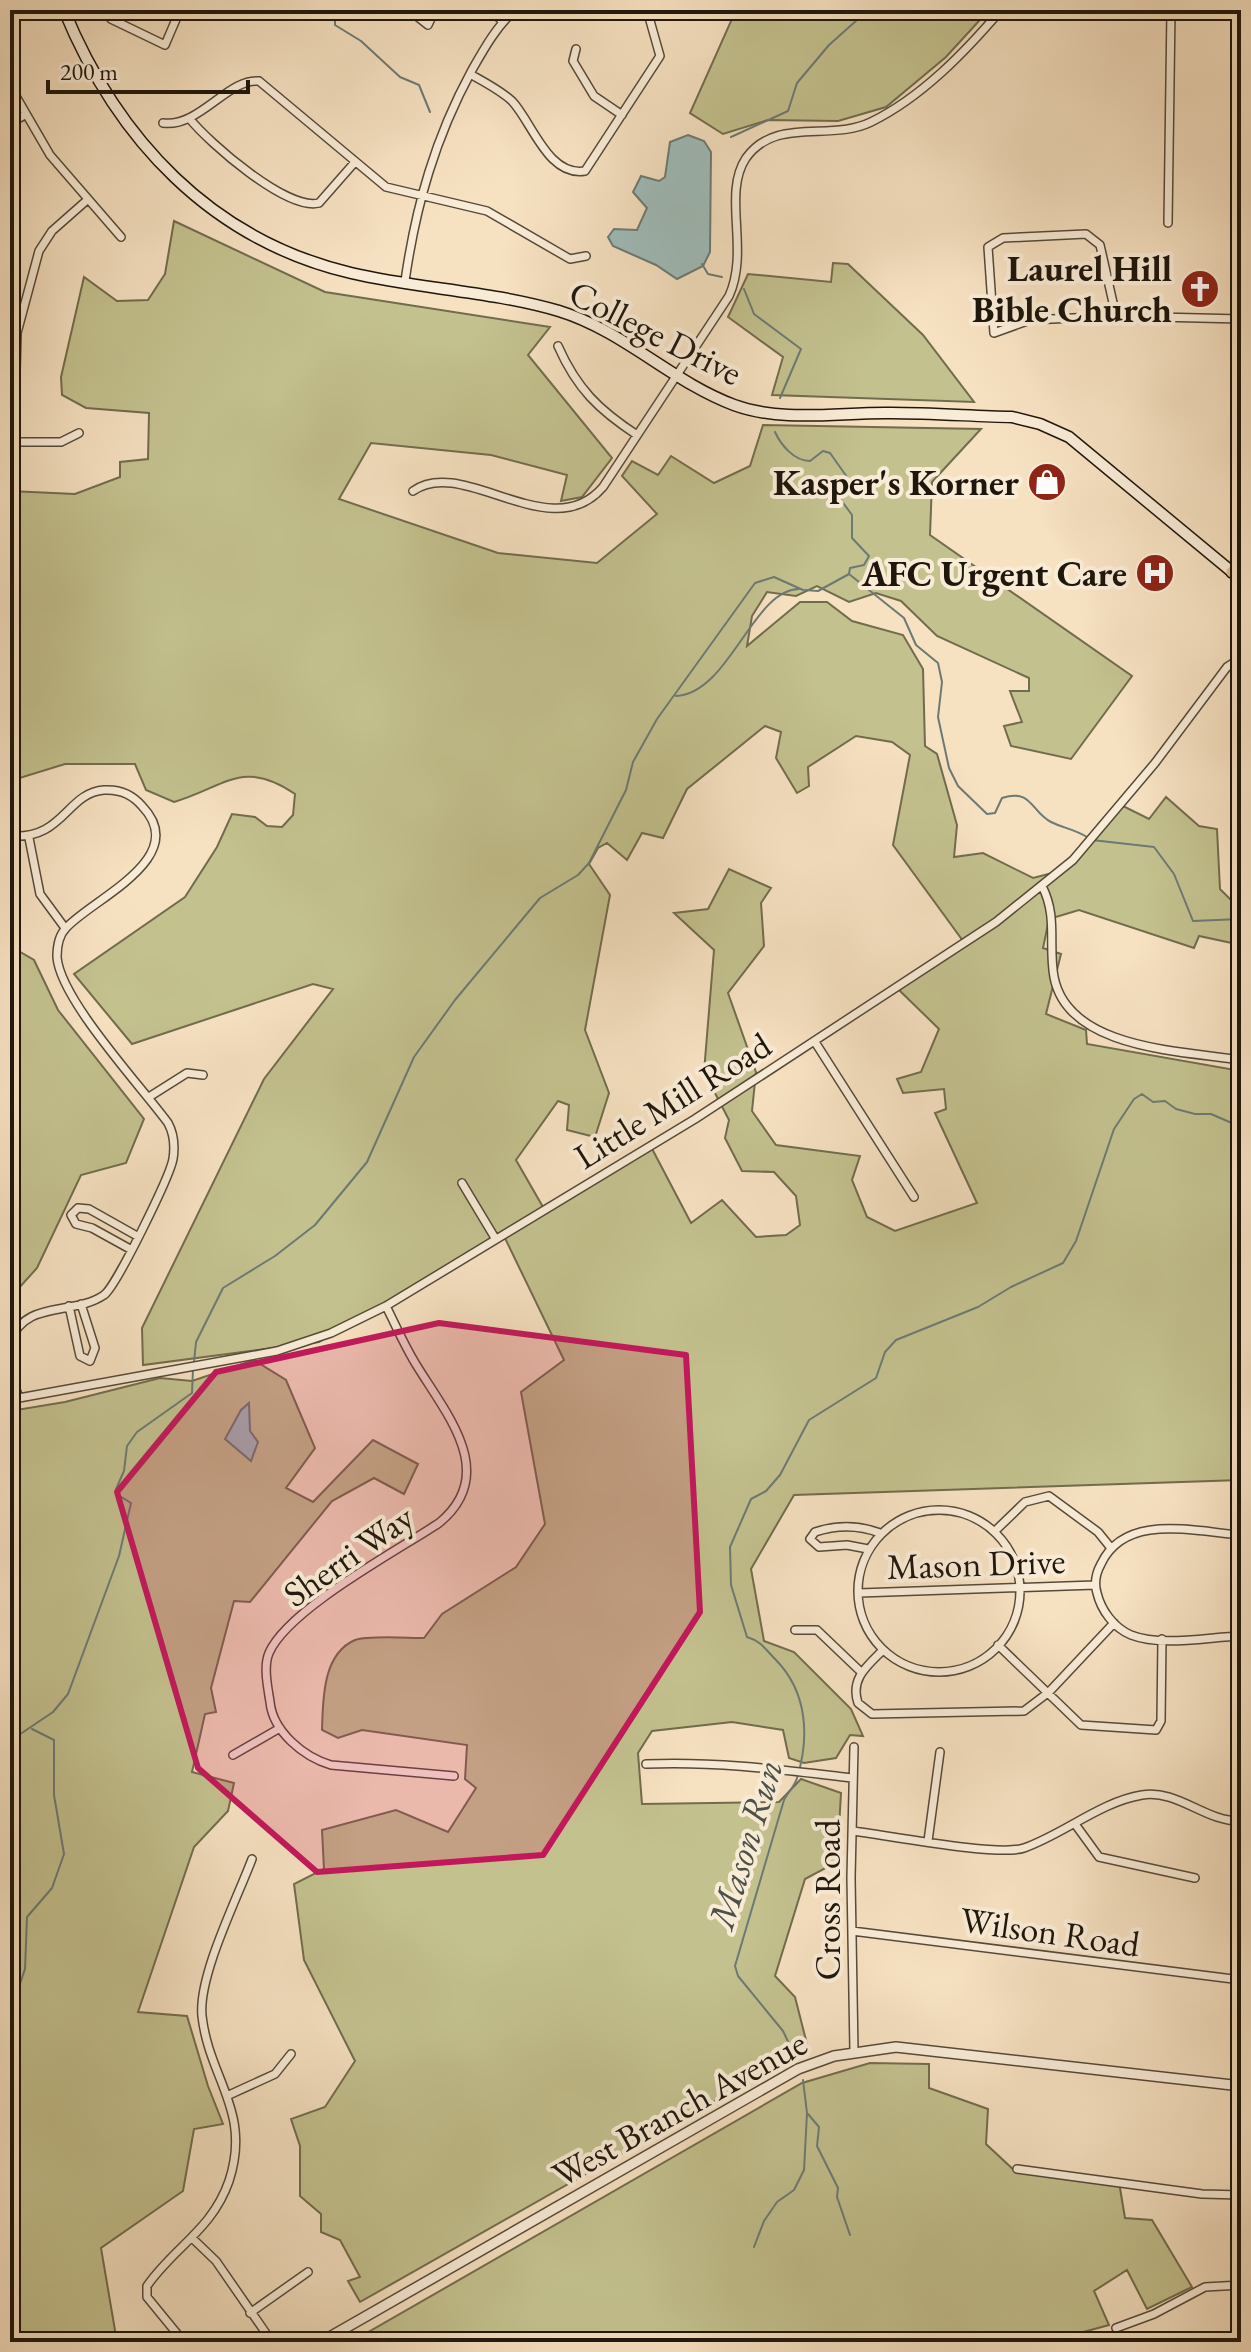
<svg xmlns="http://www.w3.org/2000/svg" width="1251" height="2352" font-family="'EB Garamond',serif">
<rect width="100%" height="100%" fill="#f6e1c1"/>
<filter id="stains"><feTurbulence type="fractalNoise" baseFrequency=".0025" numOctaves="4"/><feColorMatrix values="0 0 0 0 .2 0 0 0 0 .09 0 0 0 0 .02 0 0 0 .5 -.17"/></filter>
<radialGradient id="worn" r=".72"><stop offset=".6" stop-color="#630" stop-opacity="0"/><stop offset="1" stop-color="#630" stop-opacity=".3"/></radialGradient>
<path fill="#c3c18e" stroke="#716c4d" stroke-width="2" fill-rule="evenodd" d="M744,10H989L946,57L886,107L838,121L768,120L723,134L690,113L735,12Z
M174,221L325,292L550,327L528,355L612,458L582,497L561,501L567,475L491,455L371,443L339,499L498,553L597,563L657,514L622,476L632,461L658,475L671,456L714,483L750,466L763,425L981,429L932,482L930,535L1132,676L1071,759L1011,746L1004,726L1022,722L1010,691H1029V678L937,636L901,601L876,593L849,602L817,586L796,596L767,592L752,616L747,646L800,602H827L852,621L903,635L923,669L925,746L937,754L957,825L954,857L983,853L1033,878L1060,871L1119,804L1149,819L1166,797L1199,826L1217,829L1220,889L1236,905H1241V945L1199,936L1194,948L1079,910L1049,919L1043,948L1061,954L1046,1014L1086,1030L1087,1044L1241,1071V1480L794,1495L751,1569L764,1641L794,1652L851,1709L863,1736L850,1735L836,1758L804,1763L789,1758L783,1730L732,1722L652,1731L638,1753L642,1804L779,1802L801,1779L841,1793L837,1862L805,1879L775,1976L795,1997L808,2048L360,2302L348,2281L360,2277L340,2240L321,2232V2214L300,2196V2146L291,2119L325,2107L355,2061L304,1960L294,1884L324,1869L322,1830L396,1810L448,1832L476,1788L465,1779L467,1745L362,1730L338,1738L322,1730C323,1701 322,1654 355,1640C369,1635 407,1638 424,1638L442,1614L516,1567L545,1524L521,1392L564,1360L502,1232L319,1342L143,1365L142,1328L264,1079L333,989L313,984L132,1044L74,974L185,897L217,847L232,814L255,817L267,826L282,827L293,815L295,794C243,758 225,787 174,802L146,790L135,764H65L10,781V491L75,494L120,477V462L148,459L149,413L86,408L62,395L61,377L84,277L117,301L148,300L165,274ZM765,726L781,732L776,758L797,793L809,786L808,767L856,736L892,742L910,755L893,845L963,941L897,988L939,1029L921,1072L897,1079L903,1093L944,1089L946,1109L935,1113L977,1203L895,1231L867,1217L852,1180L860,1156L776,1145L752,1111L756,1072L728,993L764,946L761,903L771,888L729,869L708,909L674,913L714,950L704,1072L729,1120L725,1138L742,1171L774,1172L796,1196L800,1225L786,1235L756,1237L722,1200L691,1223L649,1143L543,1207L516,1160L558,1101L569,1105L567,1130L595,1137L609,1093L585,1030L610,895L589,864L598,848L607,843L627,860L642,833L663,838L687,789Z
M833,263L848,264L923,335L974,402L772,395L783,357L728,317L748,274L831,282Z
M10,946L34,960L58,1010L144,1119L126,1163L81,1175L37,1268L10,1298Z
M254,1360L286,1380L315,1448L286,1488L313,1502L373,1440L418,1464L404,1494L374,1478L332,1501L250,1602L234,1601L211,1688L216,1712L205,1714L192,1772L234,1783L228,1811L194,1847L138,2012L187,2016L208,2086L223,2124L194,2129L183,2191L101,2248L117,2342H33L10,2326V1411L65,1402L160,1378L192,1381Z
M870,2063L929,2064V2088L988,2109L986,2144L1016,2172L1119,2182L1125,2218L1152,2220L1192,2287L1147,2309L1127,2270L1094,2291L1109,2325L1072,2335L1070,2342H351L802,2083Z"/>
<path fill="#9fbcba" stroke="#6c7a74" stroke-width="2" d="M688,135L704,141L711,152L710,252L703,266L677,279L656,265L613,246L608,237L614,229L637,230L647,208L633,192L641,176L659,181L665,177L670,142Z
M249,1403L250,1431L258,1442L251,1461L225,1439L241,1410Z"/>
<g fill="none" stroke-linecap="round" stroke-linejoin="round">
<path stroke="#6c7a74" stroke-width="2" d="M335,10V25L361,41L400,77L419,85L430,112
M731,137L788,111L797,83L829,45L857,20L876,10
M702,264L708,274L722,277
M744,289L754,314L801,349L780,398
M775,432C781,445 794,461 810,461L823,451L830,453L847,477L841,500L852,515V538L869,556L864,565L850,568L849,574L818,591L805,590
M849,574L904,618L916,645L938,663L942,682L938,717L949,768L958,786L987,814L995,813L1002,798C1032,788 1031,812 1051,822C1063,828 1074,829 1087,837
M676,696C729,694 753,589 799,589
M1092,840L1154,847L1174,874L1193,921L1241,919
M194,1362L196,1342L223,1288L275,1256L315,1225L367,1162L414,1057L455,1000L540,898L578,875L589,863L626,790L633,762L657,719L755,583L774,577L803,590
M10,1741L53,1712L68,1694L119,1556L131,1503L118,1495L116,1489L124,1471L127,1446L137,1432L192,1393L193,1369
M10,2013L25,1969L27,1917L52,1888L64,1854L54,1795V1740L32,1729
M793,2052L783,2031L738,1976L735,1966L784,1800C788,1792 795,1786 797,1778C810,1736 807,1692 776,1660C766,1650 761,1641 747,1637L731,1585L730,1547L751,1499L766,1491L780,1475L809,1420L876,1378L885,1352L896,1340L978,1307L1011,1287L1063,1263L1076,1241L1114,1129L1134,1099L1142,1094L1153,1102L1165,1101L1176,1109L1195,1114H1211L1241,1127
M808,2114L819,2127L817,2146L838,2188L837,2197L850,2235
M754,2247L764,2221L777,2202L794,2190L804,2170L807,2113L803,2080"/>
<defs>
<path id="minor" d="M103,10L111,19L165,45L180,10
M409,10L428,25L435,10
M491,10L503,22
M576,49L573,61L594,96L622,115
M470,74C484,82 500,90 512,101C532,122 548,177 585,171L660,56L647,10
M10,86L50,155L121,237
M189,118C209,143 287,211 319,203L355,162
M10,123L25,115
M163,123C199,128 228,78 259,81L386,187L487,211L570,259L586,256
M1168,223L1171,10
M1086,234L1100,245L1116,316L1030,320L994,333L988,247L1003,238Z
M405,281C416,205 435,138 472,70C484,49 496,27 515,10
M1116,316L1241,319
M558,346C577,389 599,410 637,435
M12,442H61L79,433
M14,442L17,333L39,251L52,231L86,201
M413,491C463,455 551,548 603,487L729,296C750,250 722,194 746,158C776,116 830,142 871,122C922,97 965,52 1001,10
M10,836C64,840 66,793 104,790C120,789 132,794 142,806C192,858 92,899 66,928C59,935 57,948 57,957C60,999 140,1085 168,1123C174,1134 175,1146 173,1159C170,1176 116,1287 104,1295C74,1316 25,1299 10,1342
M29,838L40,894L65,928
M1042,886C1058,917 1048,944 1054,977C1068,1050 1184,1051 1241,1060
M815,1042L914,1197
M149,1097L187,1073L203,1075
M462,1183L495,1238
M130,1249L92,1228L76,1224L71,1215L78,1208L89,1209L137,1236
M69,1306L80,1356L90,1361L95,1348L81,1304
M386,1306C396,1326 405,1347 417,1366C447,1415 499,1474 439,1523C397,1551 288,1609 269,1653C263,1667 268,1688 270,1702C273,1732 304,1757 331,1765L454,1776
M10,1373L19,1398L277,1351L331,1333L386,1306L695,1119L996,922L1073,860L1155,763L1227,667L1241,658
M858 1591a81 81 0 1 1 162 0a81 81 0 1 1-162 0Z
M995,1531L1025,1502L1049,1496L1098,1532L1111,1548
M1241,1535C1196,1532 1125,1512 1101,1564C1096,1573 1094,1583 1097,1593C1101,1610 1114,1628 1131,1635C1162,1647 1208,1637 1241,1636
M868,1549L847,1545L819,1547L810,1539L815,1532C836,1525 859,1525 880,1533
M859,1593L1095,1585
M795,1630H817L861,1672
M998,1645L1081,1725L1156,1730L1161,1721L1162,1639
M882,1651C867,1666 850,1679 858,1703L872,1714L1024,1711L1049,1692L1114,1623
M233,1755L280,1728
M646,1764C716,1761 784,1770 853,1778
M1075,1824L1099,1857L1195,1878
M853,1831C886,1835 999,1857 1024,1848C1064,1834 1100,1802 1142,1795C1178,1789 1205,1822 1241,1821
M928,1841L940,1752
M852,1931L1241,1980
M854,2052L851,1878L854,1747
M229,2095L275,2074L291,2054
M1017,2169L1202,2194L1241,2195
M192,2238L216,2261L272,2342
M250,2313L308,2272
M1116,2328L1154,2314L1205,2287L1241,2285
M183,2341L147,2297V2286C174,2247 212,2230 229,2181C252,2111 209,2079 202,2016C198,1976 237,1899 252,1859"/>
<path id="tertiary" d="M321,2342L798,2069L834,2056L896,2047L1241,2086"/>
<path id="secondary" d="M64,10C117,139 211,240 351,273C419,289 491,291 559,311C624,331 672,382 734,405C783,423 840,412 891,413C931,413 971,416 1012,417L1040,424L1069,437L1237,576"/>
<path id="primary" d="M1232,572L1241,574"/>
</defs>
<use href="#minor" stroke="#554a39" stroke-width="10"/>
<use href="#tertiary" stroke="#554a39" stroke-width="12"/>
<use href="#secondary" stroke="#1f170c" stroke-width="13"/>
<use href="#primary" stroke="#1f170c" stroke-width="14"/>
<use href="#minor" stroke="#f9ecd7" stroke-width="7"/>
<use href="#tertiary" stroke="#f9ecd7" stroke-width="9"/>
<use href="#secondary" stroke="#f9ecd7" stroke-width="10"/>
<use href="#primary" stroke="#ebc080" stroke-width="11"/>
</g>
<path fill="#c2185b" fill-opacity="0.2" stroke="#c2185b" stroke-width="6" stroke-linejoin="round" d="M439,1323L686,1355L700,1612L543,1855L317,1872L198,1768L117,1492L216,1372Z"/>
<defs>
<symbol id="church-disc" viewBox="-11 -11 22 22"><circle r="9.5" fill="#8f2418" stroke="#f9ecd7"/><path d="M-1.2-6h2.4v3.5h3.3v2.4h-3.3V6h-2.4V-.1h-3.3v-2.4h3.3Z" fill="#fff"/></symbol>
<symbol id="shop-disc" viewBox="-11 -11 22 22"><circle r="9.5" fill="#8f2418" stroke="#f9ecd7"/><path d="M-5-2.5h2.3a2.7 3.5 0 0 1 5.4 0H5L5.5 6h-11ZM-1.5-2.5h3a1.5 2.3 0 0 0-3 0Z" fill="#fff"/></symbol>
<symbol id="hospital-disc" viewBox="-11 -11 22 22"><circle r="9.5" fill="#8f2418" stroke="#f9ecd7"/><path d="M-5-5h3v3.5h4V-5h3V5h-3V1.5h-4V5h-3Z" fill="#fff"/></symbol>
</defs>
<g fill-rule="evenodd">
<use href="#church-disc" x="1178" y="267" width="44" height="44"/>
<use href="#shop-disc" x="1025" y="460" width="44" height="44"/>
<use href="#hospital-disc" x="1133" y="551" width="44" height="44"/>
</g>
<g text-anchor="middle" stroke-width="8" stroke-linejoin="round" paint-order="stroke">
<g font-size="36" font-weight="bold" fill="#1f170c" stroke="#f9ecd7" text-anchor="end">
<text x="1172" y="281">Laurel Hill<tspan x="1172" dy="41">Bible Church</tspan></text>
<text x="1019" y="495">Kasper's Korner</text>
<text x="1127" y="586">AFC Urgent Care</text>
</g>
<g font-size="36" fill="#1f170c" stroke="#f9ecd7">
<text transform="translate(656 332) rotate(27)" y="13">College Drive</text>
<text transform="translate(672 1100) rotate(-32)" y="13">Little Mill Road</text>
<text transform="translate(348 1555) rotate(-35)" y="13">Sherri Way</text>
<text transform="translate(976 1563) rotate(-2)" y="13">Mason Drive</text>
<text transform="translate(827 1900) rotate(-90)" y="13">Cross Road</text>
<text transform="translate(1050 1931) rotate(8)" y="13">Wilson Road</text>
<text transform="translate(679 2108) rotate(-29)" y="13">West Branch Avenue</text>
</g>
<g font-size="38" font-style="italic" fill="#4c5149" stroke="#f9ecd7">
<text transform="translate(745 1844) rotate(-73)" y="13">Mason Run</text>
</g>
</g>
<rect width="1251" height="2352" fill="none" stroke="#f6e1c1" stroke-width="40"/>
<rect x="12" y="12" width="1227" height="2328" fill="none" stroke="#1f170c" stroke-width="4"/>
<rect x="20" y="20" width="1211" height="2312" fill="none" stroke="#1f170c" stroke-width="2"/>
<path d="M48 80v12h200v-12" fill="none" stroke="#1f170c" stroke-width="4"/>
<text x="60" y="80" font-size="24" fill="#1f170c" stroke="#f9ecd7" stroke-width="6" paint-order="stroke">200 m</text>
<rect width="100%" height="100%" filter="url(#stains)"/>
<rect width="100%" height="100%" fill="url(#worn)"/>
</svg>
